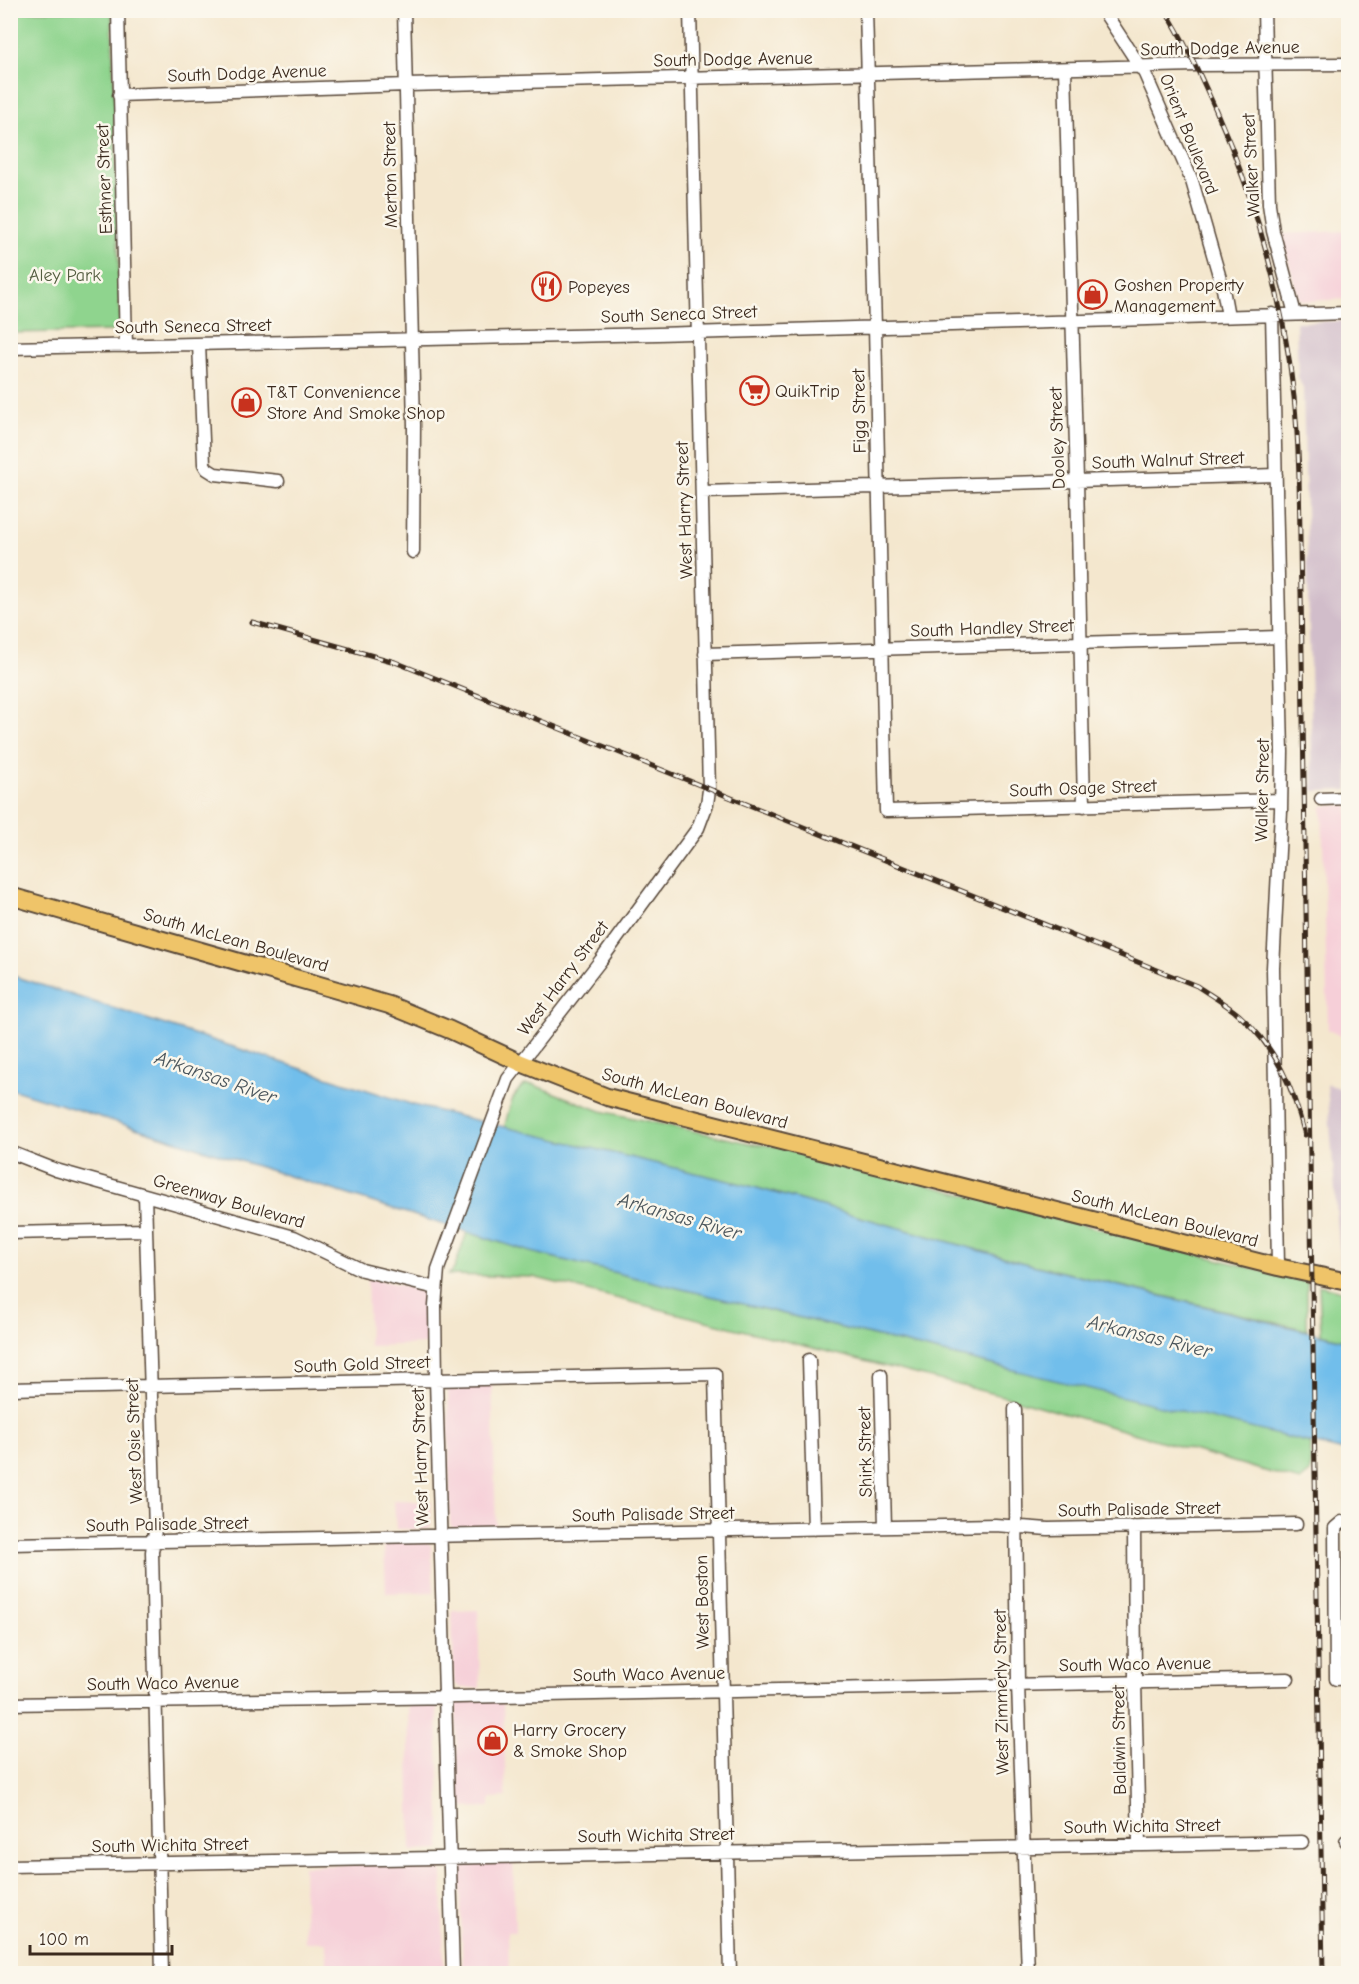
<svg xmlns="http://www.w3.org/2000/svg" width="1359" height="1984" font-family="'Comic Neue',sans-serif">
<rect width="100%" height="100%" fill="#fbf7ec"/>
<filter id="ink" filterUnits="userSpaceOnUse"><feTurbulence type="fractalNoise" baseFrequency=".0167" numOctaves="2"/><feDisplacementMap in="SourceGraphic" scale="12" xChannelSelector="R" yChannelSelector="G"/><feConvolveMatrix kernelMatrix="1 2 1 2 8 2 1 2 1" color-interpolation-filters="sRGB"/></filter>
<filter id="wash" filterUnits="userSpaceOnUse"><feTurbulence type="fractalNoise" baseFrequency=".008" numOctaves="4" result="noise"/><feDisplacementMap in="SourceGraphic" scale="24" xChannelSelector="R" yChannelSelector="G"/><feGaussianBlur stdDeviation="1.35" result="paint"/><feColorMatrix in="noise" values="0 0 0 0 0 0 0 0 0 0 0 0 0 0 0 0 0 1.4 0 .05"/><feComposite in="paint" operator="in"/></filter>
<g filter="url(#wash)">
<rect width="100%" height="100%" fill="#f4e7ce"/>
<path fill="#f6cfd8" d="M1348,231V299L1308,301L1301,300L1298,296L1281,234Z
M1348,805V1039L1328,1030L1322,806Z
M367,1277L420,1290L425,1294L426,1300V1344L369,1346Z
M492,1382L496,1527L458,1529L453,1528L450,1524L448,1388L449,1385Z
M394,1501L431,1502V1526L428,1529H396Z
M384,1542H427L431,1545L434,1592L386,1593Z
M478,1610L480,1688H462L454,1683L452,1611Z
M503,1699L506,1797L490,1798V1807L458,1808L456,1704L458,1701Z
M408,1701H432L436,1703L437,1708L441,1847L439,1850H435L411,1851Z
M513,1860L515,1932H508L509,1973H463L460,1870L462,1864L466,1862Z
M437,1863L440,1866L442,1872L444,1973H327V1942H305L303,1866Z"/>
<path fill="#d1bdca" d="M1348,321V790L1313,791L1303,388L1298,377L1296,322Z
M1327,1084L1348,1091V1273L1341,1272Z"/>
<path fill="#8fd48e" stroke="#657f56" stroke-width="1.5" d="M10,11H112L120,318L119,325L114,331L11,333Z
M525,1085H534L601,1111L754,1144L774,1146L1307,1282V1330L1024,1263L750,1186L504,1128C509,1112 510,1094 525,1085Z
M467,1232L531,1252L1311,1442L1310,1473L1300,1481L1014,1399L533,1277L448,1275L454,1269Z
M1319,1285L1348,1293V1341L1321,1334Z"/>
<path fill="#71beeb" stroke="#567484" stroke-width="1.5" d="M10,975L417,1106L750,1186L1024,1263L1348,1341V1452L531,1252L11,1089Z"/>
</g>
<g filter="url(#ink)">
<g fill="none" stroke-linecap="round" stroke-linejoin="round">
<defs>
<path id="minor" d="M118,10L126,346
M404,10L414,425L413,552
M866,10L875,327L886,811L1281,800
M1103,10L1145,74L1192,181L1223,289L1228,316
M1264,10L1269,204L1273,231L1295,314
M1065,69L1077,480L1084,806
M119,95L407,85L1196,65L1348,64
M1272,314L1282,752L1281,811L1273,968L1278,1267
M199,344L204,464L207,469L215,474L278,481
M10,348L658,334L1348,313
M702,492L1276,475
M705,654L1280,637
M1321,799L1348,798
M10,1152L56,1170L294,1237L362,1270L436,1288
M145,1195L155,1530L152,1552L162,1974
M10,1233L146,1230
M809,1360L814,1529
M881,1375L885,1527
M10,1389C245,1385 480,1378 715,1374L730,1974
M1015,1409L1018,1684L1028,1974
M1348,1522H1342L1335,1528L1336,1679L1348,1678
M1134,1527L1135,1682L1139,1844
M10,1544L995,1525L1048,1529L1296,1524
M10,1704L458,1697L1288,1679
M1346,1841H1348
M10,1866L1302,1842
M453,1974L436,1379L435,1306L438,1269L508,1079L601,960L698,828L707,804L709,790L690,10"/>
<path id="major" d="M10,896L389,1005L450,1030L521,1063L607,1097L1278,1267L1348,1282"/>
</defs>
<use href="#minor" stroke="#574638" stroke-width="15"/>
<use href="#major" stroke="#574638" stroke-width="20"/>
<use href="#minor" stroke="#fff" stroke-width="12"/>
<use href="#major" stroke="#efc469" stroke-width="16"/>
<defs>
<path id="rail" d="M1165,10C1185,41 1200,75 1215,108C1256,200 1283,297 1294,397C1301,462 1299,527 1301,593L1323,1974
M252,622L395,662L1197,986C1210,995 1226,1004 1239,1015C1277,1048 1293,1088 1305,1135"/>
</defs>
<use href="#rail" stroke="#3b2a1e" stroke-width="5"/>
<use href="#rail" stroke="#fbf7ec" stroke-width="3" stroke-dasharray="9" stroke-linecap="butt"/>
</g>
</g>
<defs>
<symbol id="restaurant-ring" viewBox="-11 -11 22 22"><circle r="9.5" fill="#fbf7ec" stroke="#c8321e" stroke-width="1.5"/><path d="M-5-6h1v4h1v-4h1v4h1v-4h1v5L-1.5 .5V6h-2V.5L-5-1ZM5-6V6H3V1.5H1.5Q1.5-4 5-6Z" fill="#c8321e"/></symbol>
<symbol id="shop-ring" viewBox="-11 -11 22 22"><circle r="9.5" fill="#fbf7ec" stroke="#c8321e" stroke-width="1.5"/><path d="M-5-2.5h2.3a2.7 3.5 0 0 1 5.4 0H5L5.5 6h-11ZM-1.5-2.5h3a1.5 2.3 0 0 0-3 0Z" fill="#c8321e"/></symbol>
<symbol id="supermarket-ring" viewBox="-11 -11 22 22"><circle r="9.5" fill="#fbf7ec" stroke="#c8321e" stroke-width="1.5"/><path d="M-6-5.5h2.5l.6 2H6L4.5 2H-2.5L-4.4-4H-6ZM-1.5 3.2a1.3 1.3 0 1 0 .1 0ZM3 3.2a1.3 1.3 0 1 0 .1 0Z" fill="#c8321e"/></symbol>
</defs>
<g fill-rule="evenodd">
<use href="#restaurant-ring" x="530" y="270" width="33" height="33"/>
<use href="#shop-ring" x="1076" y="278" width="33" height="33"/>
<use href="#supermarket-ring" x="738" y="374" width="33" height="33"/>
<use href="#shop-ring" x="230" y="386" width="33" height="33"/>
<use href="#shop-ring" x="476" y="1724" width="33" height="33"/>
</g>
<g text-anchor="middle" stroke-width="5" stroke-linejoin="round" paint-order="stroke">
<g font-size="18" fill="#3b2a1e" stroke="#fbf7ec">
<text transform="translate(1220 48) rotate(-1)" y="6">South Dodge Avenue</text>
<text transform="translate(733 59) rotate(-1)" y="6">South Dodge Avenue</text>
<text transform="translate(247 73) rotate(-2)" y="6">South Dodge Avenue</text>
<text transform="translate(1189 134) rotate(68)" y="6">Orient Boulevard</text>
<text transform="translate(1251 165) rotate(-93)" y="6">Walker Street</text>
<text transform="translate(390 175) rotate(-91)" y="6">Merton Street</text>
<text transform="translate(104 179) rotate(-92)" y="6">Esthner Street</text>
<text transform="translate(679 314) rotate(-2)" y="6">South Seneca Street</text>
<text transform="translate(193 326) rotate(-1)" y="6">South Seneca Street</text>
<text transform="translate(859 411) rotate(-91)" y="6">Figg Street</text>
<text transform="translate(1057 438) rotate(-92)" y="6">Dooley Street</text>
<text transform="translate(1168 460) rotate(-2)" y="6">South Walnut Street</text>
<text transform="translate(684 510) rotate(-92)" y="6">West Harry Street</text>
<text transform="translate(992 628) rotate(-2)" y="6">South Handley Street</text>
<text transform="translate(1083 788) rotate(-2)" y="6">South Osage Street</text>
<text transform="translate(1262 790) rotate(-89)" y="6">Walker Street</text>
<text transform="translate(236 940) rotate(16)" y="6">South McLean Boulevard</text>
<text transform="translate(563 978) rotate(-53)" y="6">West Harry Street</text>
<text transform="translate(695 1098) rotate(15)" y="6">South McLean Boulevard</text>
<text transform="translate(229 1201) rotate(16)" y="6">Greenway Boulevard</text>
<text transform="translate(1165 1218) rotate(14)" y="6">South McLean Boulevard</text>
<text transform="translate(362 1364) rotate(-2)" y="6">South Gold Street</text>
<text transform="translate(134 1441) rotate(-92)" y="6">West Osie Street</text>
<text transform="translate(865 1452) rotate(-91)" y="6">Shirk Street</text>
<text transform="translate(420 1457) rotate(-92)" y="6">West Harry Street</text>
<text transform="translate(1139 1509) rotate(-1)" y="6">South Palisade Street</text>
<text transform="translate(653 1514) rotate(-1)" y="6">South Palisade Street</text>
<text transform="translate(167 1524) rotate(-1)" y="6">South Palisade Street</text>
<text transform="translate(702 1602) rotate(-91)" y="6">West Boston</text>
<text transform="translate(1135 1664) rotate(-1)" y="6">South Waco Avenue</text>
<text transform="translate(649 1674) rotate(-1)" y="6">South Waco Avenue</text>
<text transform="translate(163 1683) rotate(-1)" y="6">South Waco Avenue</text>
<text transform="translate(1001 1692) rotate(-91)" y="6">West Zimmerly Street</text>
<text transform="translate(1119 1740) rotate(-91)" y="6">Baldwin Street</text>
<text transform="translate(1142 1826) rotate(-1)" y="6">South Wichita Street</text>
<text transform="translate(656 1835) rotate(-1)" y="6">South Wichita Street</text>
<text transform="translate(170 1845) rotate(-1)" y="6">South Wichita Street</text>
</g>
<g font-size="18" fill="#545d40" stroke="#fbf7ec">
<text x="65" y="281">Aley Park</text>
</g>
<g font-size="18" fill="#3b2a1e" stroke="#fbf7ec" text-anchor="start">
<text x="1114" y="291">Goshen Property<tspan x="1114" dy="21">Management</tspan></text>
<text x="568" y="293">Popeyes</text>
<text x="775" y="397">QuikTrip</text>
<text x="267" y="398">T&amp;T Convenience<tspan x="267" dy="21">Store And Smoke Shop</tspan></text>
<text x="513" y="1736">Harry Grocery<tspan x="513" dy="21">&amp; Smoke Shop</tspan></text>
</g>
<g font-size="20" font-style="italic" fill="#4b565c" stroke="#fbf7ec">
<text transform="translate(216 1077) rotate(19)" y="7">Arkansas River</text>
<text transform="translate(680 1216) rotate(16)" y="7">Arkansas River</text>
<text transform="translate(1150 1336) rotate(14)" y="7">Arkansas River</text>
</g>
</g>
<rect width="1359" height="1984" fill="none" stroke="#fbf7ec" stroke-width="36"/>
<path d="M30 1945v9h142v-9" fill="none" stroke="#3b2a1e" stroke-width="3"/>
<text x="39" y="1945" font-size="18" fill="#3b2a1e" stroke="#fbf7ec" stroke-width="4.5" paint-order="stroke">100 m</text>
</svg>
